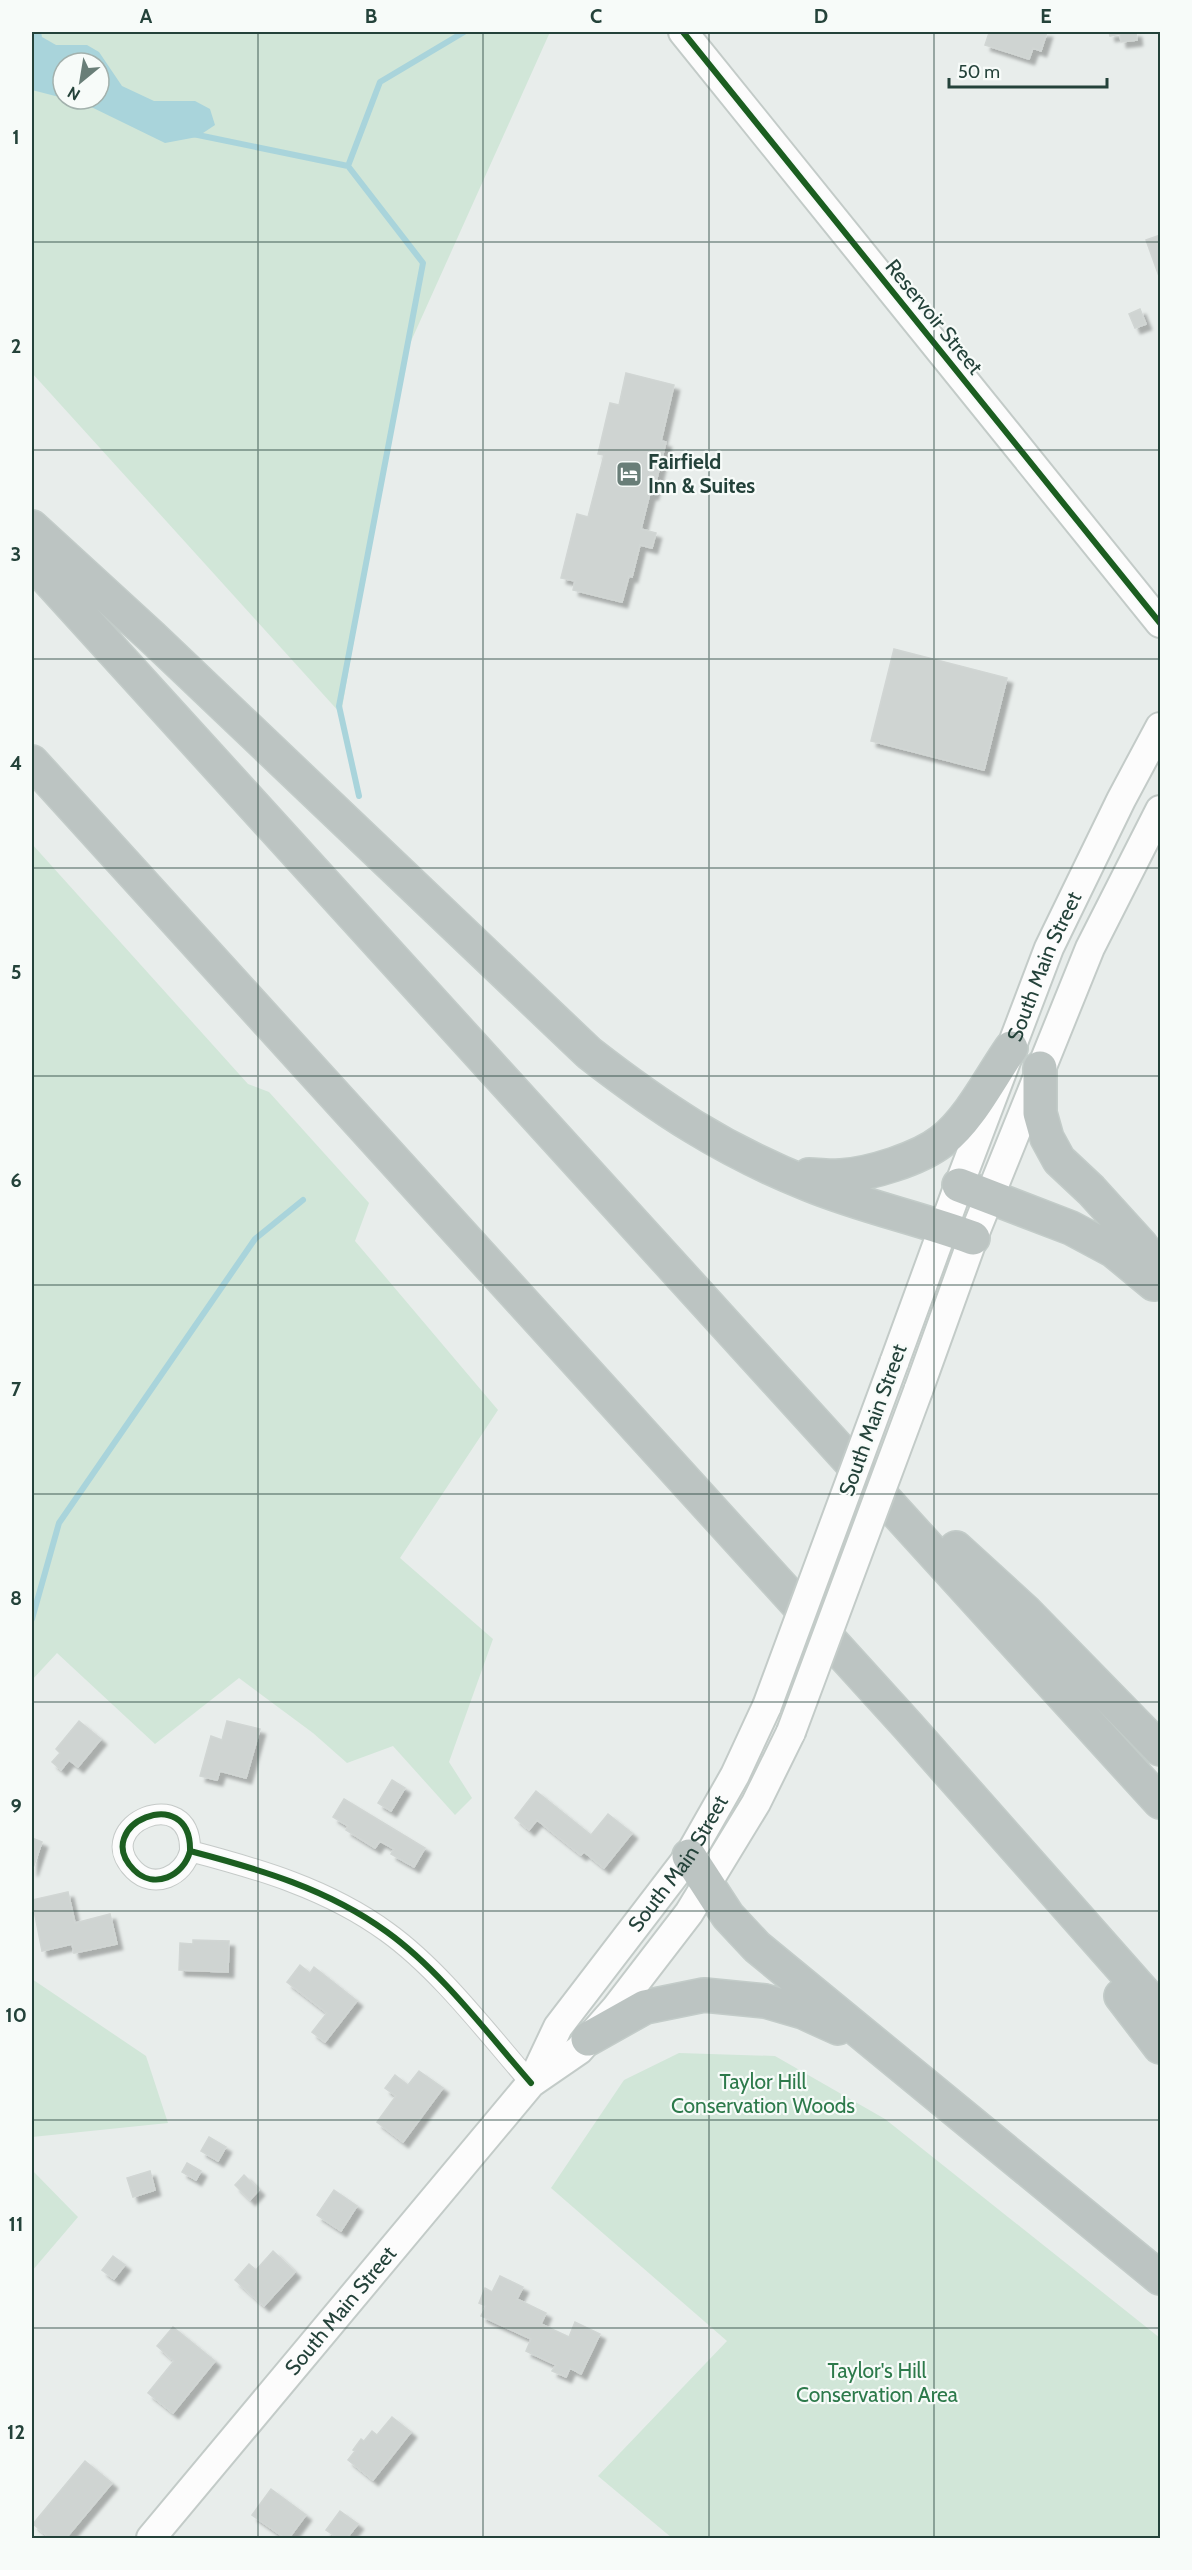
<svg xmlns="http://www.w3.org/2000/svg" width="1192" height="2570" font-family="Cabin,sans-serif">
<defs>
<filter id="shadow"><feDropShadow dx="5.5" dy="5.5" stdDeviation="1.5" flood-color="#0004"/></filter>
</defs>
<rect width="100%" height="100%" fill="#e8edeb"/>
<path fill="#d1e6d8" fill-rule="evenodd" d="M32,32H550L403,359L341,714L32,373ZM63,63H99V99H63Z
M32,844L248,1084L269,1092L369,1203L355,1241L498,1410L400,1558L493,1639L449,1762L472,1798L455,1815L393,1746L347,1763L313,1733L239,1678L155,1744L57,1653L32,1680Z
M32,1979L146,2056L168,2123L32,2137Z
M679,2053L775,2056L885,2119L1160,2338V2538H672L598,2476L727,2341L551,2188L624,2080Z
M32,2170L78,2217L32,2271Z"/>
<path fill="#a9d4db" d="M32,32H41L42,37L56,45H87L99,52L122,86L154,101H195L210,109L215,125L197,137L165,143L81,102L69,99H99V63H63V98L32,90Z"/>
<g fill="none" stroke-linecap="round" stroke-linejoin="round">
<path stroke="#a9d4db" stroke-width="6" d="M193,134L348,166L423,263L339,706L359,796
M348,166L380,82L464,32
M32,1619L59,1523L255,1239L303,1200"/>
</g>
<path fill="#cfd4d2" stroke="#d1d6d4" stroke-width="1.5" filter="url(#shadow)" d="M985,32H1047L1041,51L1033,48L1029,59L985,45L989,33Z
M1109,32H1136L1137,40L1121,42L1120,34L1110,36Z
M1160,235V279L1146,240Z
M1140,309L1146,324L1135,328L1129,314Z
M626,373L674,385L661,441L666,442L653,494L650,493L641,529L656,533L652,548L640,545L632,577L629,576L622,602L573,590L575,581L561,578L577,514L588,517L604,455L598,454L610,403L619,405Z
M894,649L1007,678L984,770L871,741Z
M79,1721L101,1739L78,1767L69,1760L61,1770L52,1762L60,1753L56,1749Z
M227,1721L260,1729L246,1778L220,1771L217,1780L200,1776L211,1736L222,1740Z
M392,1780L405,1788L391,1811L378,1803Z
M536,1791L591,1835L608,1814L632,1833L604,1868L584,1852L581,1855L537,1820L529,1830L515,1818Z
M344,1799L425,1848L414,1867L391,1854L394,1849L380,1841L375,1848L346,1830L348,1826L333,1817Z
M32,1838L42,1842L32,1871Z
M68,1892L75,1923L110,1914L117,1944L74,1953L72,1944L42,1951L32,1900Z
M193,1940L229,1941L228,1972L179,1970L180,1943L193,1944Z
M300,1965L310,1973L314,1967L357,2001L325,2042L312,2032L327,2013L287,1982Z
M419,2071L443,2088L403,2142L377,2122L396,2096L385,2088L395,2075L408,2085Z
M209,2137L226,2147L218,2161L201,2151Z
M187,2163L201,2171L196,2180L182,2172Z
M150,2171L155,2190L133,2197L127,2178Z
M244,2175L259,2190L250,2200L235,2185Z
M334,2190L357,2206L341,2231L317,2215Z
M273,2251L295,2272L264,2306L235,2280L249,2264L256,2270Z
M113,2256L125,2265L114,2279L102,2270Z
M500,2276L523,2287L517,2299L546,2313L541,2324L569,2337L575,2322L600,2334L581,2374L570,2368L566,2377L552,2371L556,2365L526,2351L531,2339L481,2316L486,2306L479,2303L485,2288L492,2292Z
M173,2327L215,2361L173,2413L148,2393L174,2361L157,2346Z
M392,2417L411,2432L373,2480L348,2460L355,2451L353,2450L361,2439L364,2441L372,2431L377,2435Z
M85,2461L112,2483L66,2538H50L33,2524Z
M271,2489L306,2515L289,2538H285L252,2515Z
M340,2511L358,2524L347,2538H338L326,2530Z"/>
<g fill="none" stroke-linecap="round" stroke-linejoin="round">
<defs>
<path id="street" d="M190,1851C184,1876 154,1890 134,1870C89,1825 192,1781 190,1851C259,1869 328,1889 387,1932C440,1970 488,2034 531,2083"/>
<g id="secondary">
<path d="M683,32L1160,623"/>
<path id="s1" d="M894,1363L959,1185L1049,948L1121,800L1160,727"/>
<path d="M918,1391L976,1230L1090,948L1160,810"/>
<path id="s2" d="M532,2082L558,2027L689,1856L735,1775L767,1706"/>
<path id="s3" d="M151,2538L531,2083L579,2050L616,2008L689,1913L756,1803L791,1732"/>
</g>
<path id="highway" d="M32,527L152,637L589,1053C661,1109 723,1150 808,1184C861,1206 919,1218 973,1238
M32,562L1160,1802
M32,762L908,1726L1160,2011
M1040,1068V1113L1047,1138L1059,1160L1091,1190L1141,1245L1160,1272
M809,1175C819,1175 831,1177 841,1176C870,1174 919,1159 942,1141C971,1118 990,1078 1011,1048
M959,1185L1071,1228L1114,1251L1154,1284
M956,1548L1026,1612L1160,1749
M689,1856L728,1916L757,1947L1160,2278
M1121,1996L1160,2047
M588,2039L645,2007L704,1995L765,2001L803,2012L838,2028"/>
</defs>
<use href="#street" stroke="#c5cac8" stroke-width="22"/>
<use href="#secondary" stroke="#c3cbc8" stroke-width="32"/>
<use href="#highway" stroke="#c3ccc9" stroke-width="36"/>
<use href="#street" stroke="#fcfcfc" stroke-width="20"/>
<use href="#secondary" stroke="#fcfcfc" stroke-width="28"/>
<use href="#highway" stroke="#bcc4c2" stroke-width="33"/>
<defs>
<path id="secondary-bridge" d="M767,1706L894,1363
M791,1732L918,1391"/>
</defs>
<use href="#secondary-bridge" stroke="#c3cbc8" stroke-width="32" stroke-linecap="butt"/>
<use href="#secondary-bridge" stroke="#fcfcfc" stroke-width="28"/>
<defs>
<path id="cycleway" d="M683,32L1160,623
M190,1851C184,1876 154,1890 134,1870C89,1825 192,1781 190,1851C259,1869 328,1889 387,1932C440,1970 488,2034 531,2083"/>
</defs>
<use href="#cycleway" stroke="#f7fbf9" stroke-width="10"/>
<use href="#cycleway" stroke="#1b5e20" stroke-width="6"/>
</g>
<path fill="none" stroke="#24423a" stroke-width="1.5" stroke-opacity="0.55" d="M258,32V2538M483,32V2538M709,32V2538M934,32V2538M32,242H1160M32,450H1160M32,659H1160M32,868H1160M32,1076H1160M32,1285H1160M32,1494H1160M32,1702H1160M32,1911H1160M32,2120H1160M32,2328H1160"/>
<defs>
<symbol id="hotel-square" viewBox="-11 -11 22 22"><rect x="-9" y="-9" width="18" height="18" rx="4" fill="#697e78" stroke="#f7fbf9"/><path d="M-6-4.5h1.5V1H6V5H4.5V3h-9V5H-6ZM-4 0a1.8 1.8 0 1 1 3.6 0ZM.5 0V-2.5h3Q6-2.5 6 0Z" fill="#fff"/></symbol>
</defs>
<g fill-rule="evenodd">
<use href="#hotel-square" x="614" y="459" width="30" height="30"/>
</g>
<g text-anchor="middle" stroke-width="4.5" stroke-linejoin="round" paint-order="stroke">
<g font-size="21" fill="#24423a" stroke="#f7fbf9">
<text transform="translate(934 317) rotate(51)" y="7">Reservoir Street</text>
<text dy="7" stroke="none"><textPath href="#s1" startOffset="424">South Main Street</textPath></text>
<text transform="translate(873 1420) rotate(-70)" y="7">South Main Street</text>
<text dy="7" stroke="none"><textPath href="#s2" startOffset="264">South Main Street</textPath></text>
<text dy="7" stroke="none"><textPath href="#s3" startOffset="296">South Main Street</textPath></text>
</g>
<g font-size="21" font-weight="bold" fill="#24423a" stroke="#f7fbf9" text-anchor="start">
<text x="648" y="469">Fairfield<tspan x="648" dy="24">Inn &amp; Suites</tspan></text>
</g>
<g font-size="21" fill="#2d7a4b" stroke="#f7fbf9">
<text x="763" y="2089">Taylor Hill<tspan x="763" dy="24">Conservation Woods</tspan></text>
<text x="877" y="2378">Taylor's Hill<tspan x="877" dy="24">Conservation Area</tspan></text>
</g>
</g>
<rect width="1192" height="2570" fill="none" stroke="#f7fbf9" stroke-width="66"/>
<g transform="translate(81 81) rotate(210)"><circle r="28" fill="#f7fbf9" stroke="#a3b1ad" stroke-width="1.5"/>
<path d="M0-4.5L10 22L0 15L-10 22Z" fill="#697e78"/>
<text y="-9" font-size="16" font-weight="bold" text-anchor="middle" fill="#24423a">N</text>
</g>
<path d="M949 78v9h158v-9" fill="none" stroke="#24423a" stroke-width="3"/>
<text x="958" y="78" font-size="18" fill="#24423a" stroke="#f7fbf9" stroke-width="4.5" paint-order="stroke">50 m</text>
<rect x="33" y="33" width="1126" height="2504" fill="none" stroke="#24423a" stroke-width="2"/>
<g font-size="20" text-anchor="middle" font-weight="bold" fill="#24423a">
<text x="146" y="23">A</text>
<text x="371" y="23">B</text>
<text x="596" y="23">C</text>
<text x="821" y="23">D</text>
<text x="1046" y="23">E</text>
<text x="16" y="144">1</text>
<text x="16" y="353">2</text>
<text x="16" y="561">3</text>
<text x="16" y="770">4</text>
<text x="16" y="979">5</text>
<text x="16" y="1187">6</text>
<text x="16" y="1396">7</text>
<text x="16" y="1605">8</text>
<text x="16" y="1813">9</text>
<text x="16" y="2022">10</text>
<text x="16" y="2231">11</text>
<text x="16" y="2439">12</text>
</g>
</svg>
